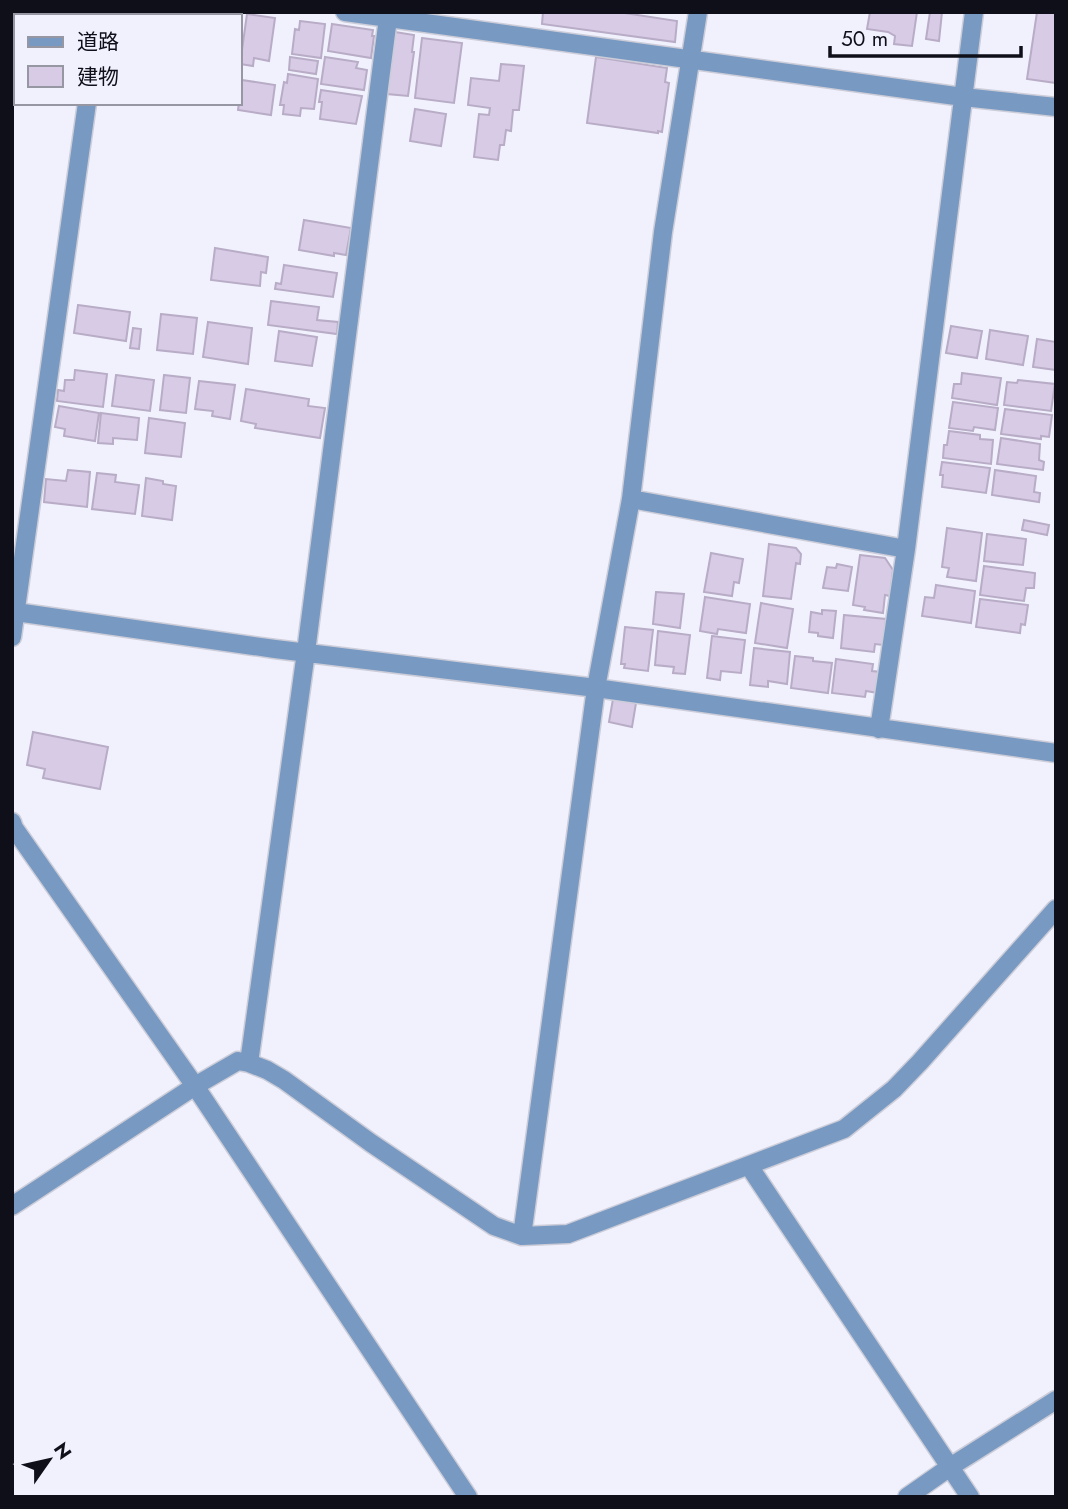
<svg xmlns="http://www.w3.org/2000/svg" width="1068" height="1509" font-family="Jost,'Noto Sans JP',sans-serif">
<rect width="100%" height="100%" fill="#f0f1fd"/>
<path fill="#d7cbe6" stroke="#b8acc6" stroke-width="2" d="M543,12H618L677,21L675,42L542,24Z
M870,12H917L912,46L894,44L895,36L888,32L867,29Z
M930,12H942L939,41L926,39Z
M1037,12H1056V83L1027,79Z
M247,14L275,18L269,61L254,58L253,66L240,64Z
M300,21L325,24L321,58L292,54L295,29L299,30Z
M332,24L373,30L372,36H374L371,58L328,51Z
M395,32L414,35L412,52H414L408,96L387,94Z
M422,38L462,43L454,103L415,98Z
M290,57L318,61L316,74L289,70Z
M325,57L358,62L356,68L367,70L364,90L321,84Z
M596,57L667,68L665,82L669,83L662,132L658,131V133L587,123Z
M501,64L524,66L519,110H513L511,131L506,130L504,145H500L498,160L474,157L479,114L489,115L490,108L468,105L471,78L499,81Z
M288,74L318,79L314,109L301,108L300,116L283,114L284,105H280L284,82L287,83Z
M242,80L275,85L271,115L238,110Z
M321,90L362,96L356,124L320,119L322,102H319Z
M415,109L446,114L441,146L410,141Z
M304,220L351,228L346,255L334,253V256L299,250Z
M215,248L268,257L266,273L261,272L260,286L211,280Z
M284,265L337,273L333,297L275,289L276,283L281,284Z
M271,301L319,307L317,320L338,322L337,334L268,325Z
M78,305L130,312L126,341L74,333Z
M161,314L197,318L193,354L157,350Z
M208,322L252,328L248,364L203,357Z
M951,326L982,331L977,358L946,353Z
M133,328L141,329L139,349L130,348Z
M990,330L1028,336L1023,365L986,359Z
M279,331L317,337L312,366L275,361Z
M1037,339L1056,342V370L1033,367Z
M75,370L107,374L103,407L57,401L58,390L64,391L65,380H74Z
M962,373L1001,378L997,405L952,398L954,384H961Z
M116,375L154,380L150,411L112,406Z
M164,375L190,378L186,413L160,410Z
M1018,380L1055,384L1051,411L1004,405L1007,382L1017,383Z
M199,381L235,385L230,419L212,416L213,411L195,409Z
M246,389L309,399L308,406L325,408L320,438L255,428L256,424L241,421Z
M953,402L998,408L995,430L974,427L973,431L949,428Z
M59,406L99,413L95,441L64,436L65,429L55,427Z
M1005,409L1052,415L1049,437L1041,436V439L1001,434Z
M101,413L139,418L137,440L113,438V444L98,443Z
M149,418L185,423L181,457L145,453Z
M949,431L980,435V439L993,440L991,464L943,458L944,445H947Z
M1001,438L1040,444L1039,460L1044,462L1043,470L997,464Z
M942,462L990,468L986,493L942,487L943,475H940Z
M68,470L90,472L87,507L44,502L46,479L66,481Z
M995,470L1036,476L1034,492L1040,493L1039,502L992,495Z
M97,473L116,475L115,482L139,485L135,514L92,509Z
M146,478L163,481V484L176,486L172,520L142,516Z
M1024,520L1049,525L1047,535L1022,530Z
M947,528L982,533L976,581L947,577L949,568L942,567Z
M987,534L1026,539L1023,565L984,561Z
M769,544L796,548L801,554L800,564L796,563L791,599L763,596Z
M711,553L743,559L739,583L734,582L732,596L704,592Z
M860,555L885,558L893,570L890,596L885,595L883,613L864,610L865,607L853,605Z
M837,564L852,567L848,591L823,588L827,567L836,568Z
M984,566L1035,573L1034,588H1026L1024,601L980,595Z
M936,585L975,591L971,623L922,616L925,597L934,598Z
M656,592L684,594L680,628L653,624Z
M705,597L750,604L746,633L718,629L717,634L700,631Z
M980,599L1028,605L1025,625L1021,624L1020,633L976,627Z
M761,603L793,609L787,648L755,643Z
M822,610L836,611L833,638L818,636V633L809,632L811,612L822,614Z
M844,615L886,619L883,645L875,644L874,652L841,648Z
M625,627L653,630L648,671L624,668L625,664H621Z
M658,631L690,635L685,674L673,673L674,667L655,665Z
M712,636L745,640L741,673L721,671L720,680L707,678Z
M754,648L790,652L787,684L768,681V687L750,685Z
M795,656L813,658V661L832,663L828,693L791,688Z
M836,659L873,664L872,671L881,672L878,693L866,691L865,697L832,693Z
M613,699L636,703L632,727L609,722Z
M33,732L108,747L100,789L43,778L45,769L27,765Z"/>
<g fill="none" stroke-linecap="round" stroke-linejoin="round">
<defs>
<path id="minor" d="M345,12L963,97L1056,107
M99,16V12
M631,499L906,549
M16,612L275,649L596,688L1056,753
M12,637L87,103
M879,729L906,549L974,12
M12,822L14,828L195,1086L468,1497
M249,1063L306,652L388,18
M749,1166L970,1497
M12,1206L195,1086L238,1061L249,1063L267,1070L284,1080L371,1143L494,1226L522,1236L568,1234L844,1129L894,1089L920,1062L1056,909
M522,1236L596,688L631,499L663,232L698,12
M907,1497L950,1467L1056,1400"/>
</defs>
<use href="#minor" stroke="#cccdd9" stroke-width="21"/>
<use href="#minor" stroke="#7899c1" stroke-width="18"/>
</g>
<rect width="1068" height="1509" fill="none" stroke="#0e0f19" stroke-width="28"/>
<rect x="14" y="14" width="228" height="91" fill="#f0f1fd" stroke="#9697a2" stroke-width="2"/>
<rect x="28" y="37" width="35" height="10" fill="#7899c1" stroke="#9697a2" stroke-width="2"/>
<text x="77" y="49" font-size="21" fill="#0e0f19">道路</text>
<rect x="28" y="66" width="35" height="21" fill="#d7cbe6" stroke="#9697a2" stroke-width="2"/>
<text x="77" y="84" font-size="21" fill="#0e0f19">建物</text>
<g transform="translate(49 1460) rotate(56)" stroke="#f0f1fd" stroke-width="5" paint-order="stroke">
<path d="M0-5L12 26L0 18L-12 26Z" fill="#0e0f19"/>
<text y="-10" font-size="19" font-weight="bold" text-anchor="middle" fill="#0e0f19">N</text>
</g>
<path d="M830 46v10h191v-10" fill="none" stroke="#0e0f19" stroke-width="3.5"/>
<text x="841" y="46" font-size="21" fill="#0e0f19" stroke="#f0f1fd" stroke-width="5" paint-order="stroke">50 m</text>
</svg>
